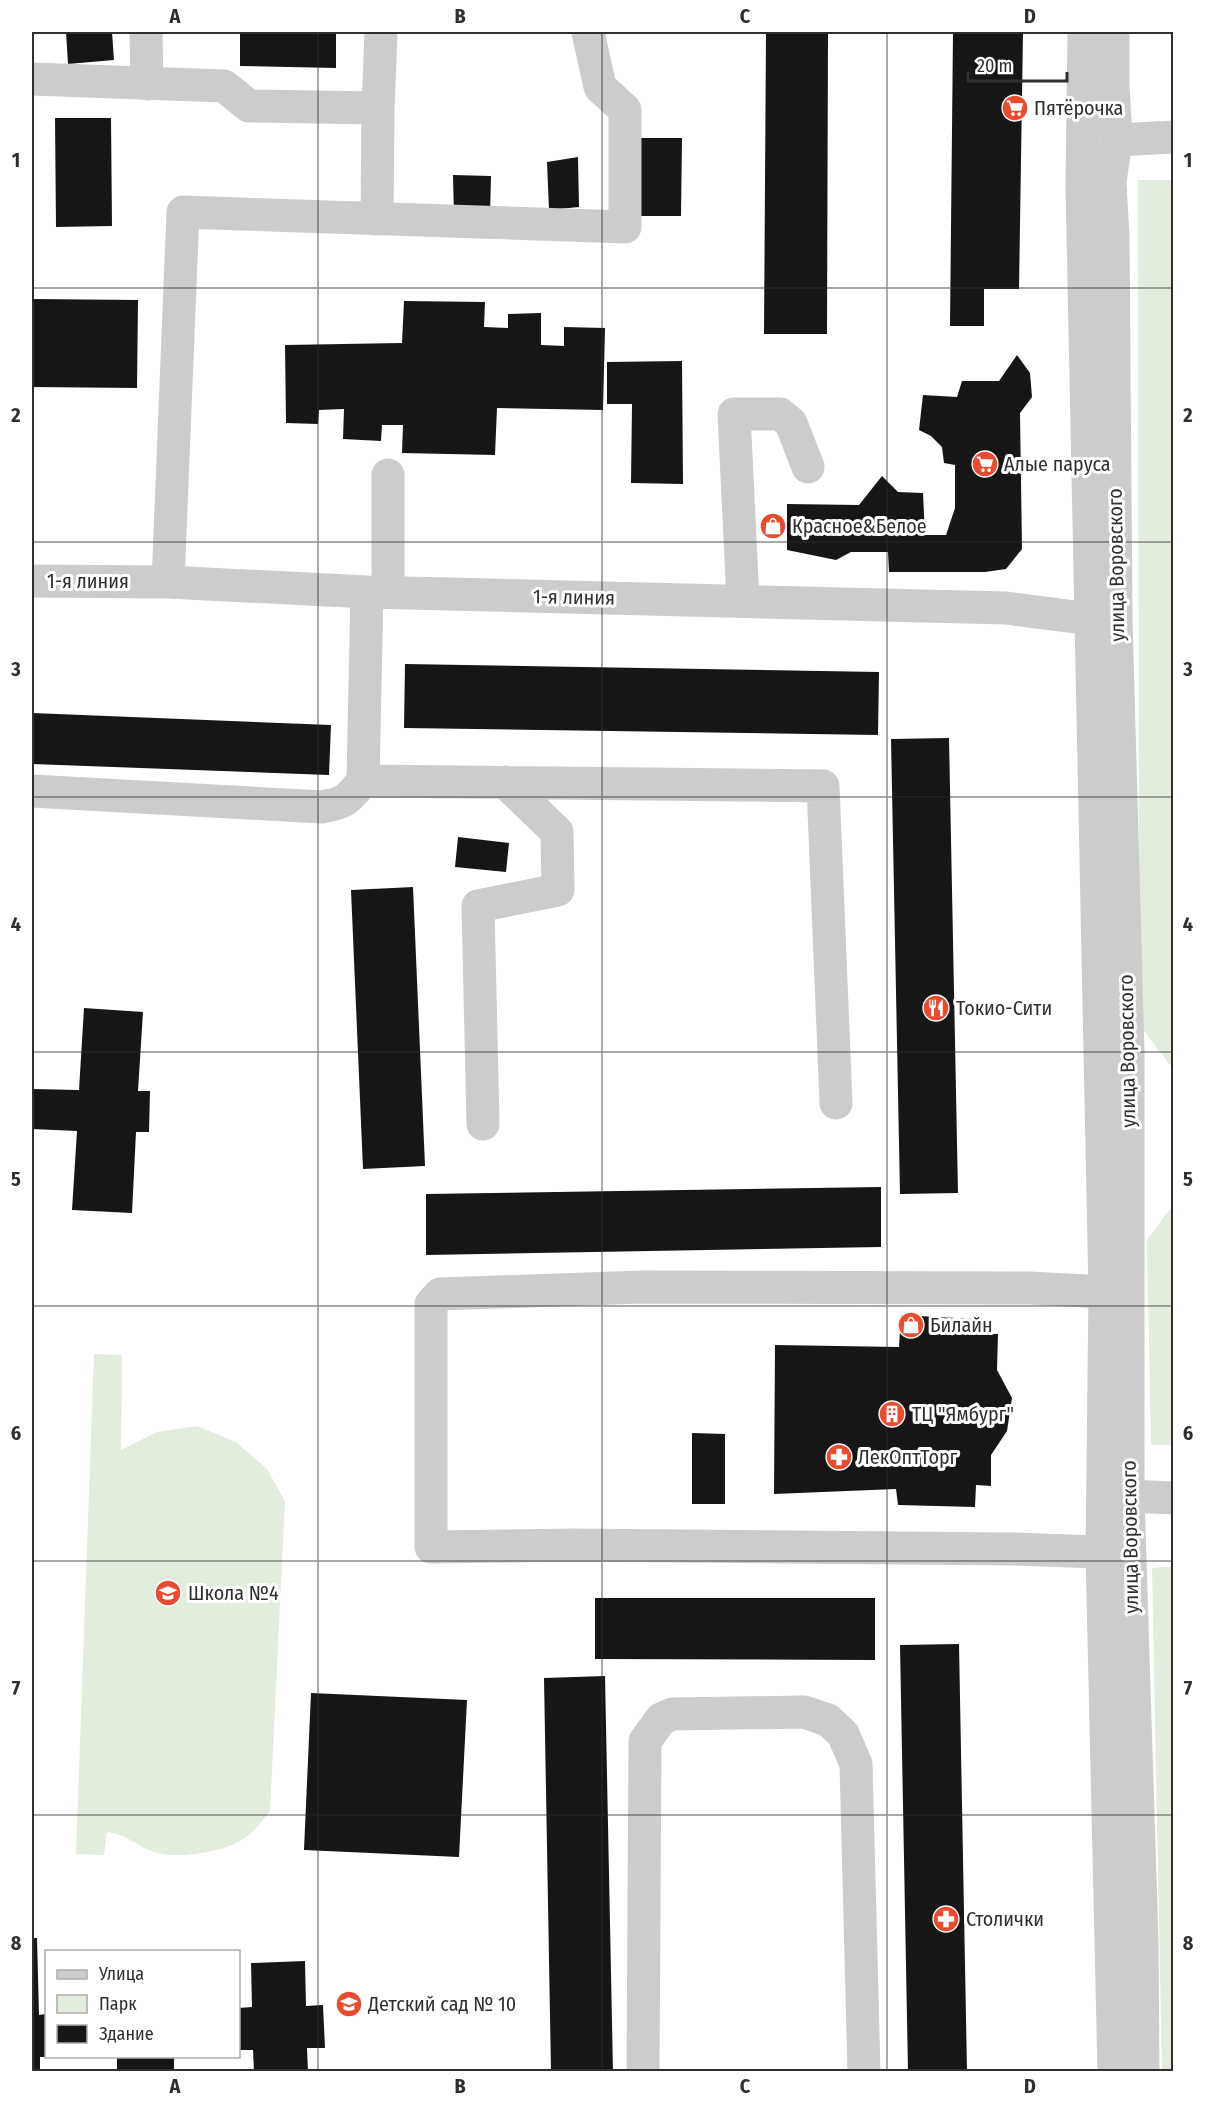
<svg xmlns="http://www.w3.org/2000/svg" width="1205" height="2103" font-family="'Fira Sans Condensed',sans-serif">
<rect width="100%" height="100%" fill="#fff"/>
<path fill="#e2eddd" d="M1138,180H1174L1173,1069L1139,1024Z
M1173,1205V1445H1151L1147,1240Z
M94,1354L122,1355L121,1450L157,1432L197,1426L236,1442L267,1469L285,1501L270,1811C261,1824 248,1838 232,1845C212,1853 174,1859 154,1852C136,1846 129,1835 107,1832L104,1855L76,1854Z
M1173,1566L1174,2071L1162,2072L1152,1568Z"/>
<path fill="#161616" d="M66,32H112L114,60L68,64Z
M240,32H336V68L240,66Z
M766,32H828L827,334H764Z
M953,32H1023L1019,289H984V326H950Z
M55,118H111L112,226L56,227Z
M636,138H682L681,216H636Z
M578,157L579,207L549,210L547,162Z
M453,175L491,176L490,215L454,216Z
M32,299L138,300L137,388L32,387Z
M404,301L485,302L484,327L508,328V314L541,313V345L564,346V327L605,328L603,410L497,408L495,455L402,453L403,425H382L381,441L343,439L344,409L319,410L318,424L286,423L285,345L402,343Z
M1017,355L1030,373L1032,397L1020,413L1022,549L1006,569L985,572H889L888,552H851L836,560L787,550V504L859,505L882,476L898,492L923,493L925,535H946L955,508V465L944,463L942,447L931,436L919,430L923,395L957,397L962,381H999Z
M682,361L683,484L631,483L632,404H607V362Z
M405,664L879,672L878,735L404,728Z
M32,713L331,725L329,775L32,764Z
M949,738L958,1193L900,1194L891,739Z
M458,837L509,843L506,872L455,867Z
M413,887L425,1166L363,1169L351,890Z
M84,1008L143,1012L138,1091H150L149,1132H136L132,1213L72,1210L77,1131L32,1129V1089L79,1090Z
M881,1187V1247L426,1255V1194Z
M901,1315L973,1319V1333L998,1334L997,1370L1012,1398L1007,1431L991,1455V1486L976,1485L975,1507L898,1505L896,1489L774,1494L775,1345L899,1347Z
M692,1433L725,1434V1504H692Z
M595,1598H875V1660L595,1659Z
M959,1644L967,2072H908L900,1645Z
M605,1676L613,2072H551L544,1678Z
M311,1693L467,1700L459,1857L304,1850Z
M32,1938H37L39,2015L46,2014V2057H40V2072H32Z
M305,1961L306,2006L323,2005L325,2048H307L308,2072H254L253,2050H238V2008L252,2007L251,1963Z
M117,2056H174V2072H117Z"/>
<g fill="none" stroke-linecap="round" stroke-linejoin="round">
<path stroke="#ccc" stroke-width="33" d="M146,32L147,84
M1084,32L1082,186L1105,1292L1102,1552L1114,2072
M1113,32V86L1116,140L1110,182L1113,237L1116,617L1128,1054V1496L1142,1942L1143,2072
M32,79L224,86L249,106L378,108L381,32
M1116,140L1174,137
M377,219L378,108
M388,475V592
M32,581L168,582L367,592L1006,608L1091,619L1112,618
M168,582L183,212L625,227V110L600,87L588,32
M743,601L734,414H780L791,423L808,467
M363,781L823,786L836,1103
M32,791L322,807C346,803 348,799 363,781L367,592
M483,1124L478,906L558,890L557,832L505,782
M1128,1496L1174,1498
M1124,1553L1013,1549L573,1545L431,1547V1304L440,1294L643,1287L1029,1288L1105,1292L1125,1295
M643,2072L645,1741L661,1719L672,1714L804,1712L828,1720L843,1734L856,1764L864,2072"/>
</g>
<path fill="none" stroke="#2f2f2f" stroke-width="1.5" stroke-opacity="0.55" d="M318,32V2072M602,32V2072M887,32V2072M32,288H1174M32,542H1174M32,797H1174M32,1052H1174M32,1306H1174M32,1561H1174M32,1815H1174"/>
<defs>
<symbol id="supermarket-disc" viewBox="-11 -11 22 22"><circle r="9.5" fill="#ea4b2e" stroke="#fff"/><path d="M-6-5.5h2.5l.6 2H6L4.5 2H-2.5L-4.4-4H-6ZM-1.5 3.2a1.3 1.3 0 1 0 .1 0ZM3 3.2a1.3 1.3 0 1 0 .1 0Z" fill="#fff"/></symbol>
<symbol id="shop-disc" viewBox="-11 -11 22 22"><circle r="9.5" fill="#ea4b2e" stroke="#fff"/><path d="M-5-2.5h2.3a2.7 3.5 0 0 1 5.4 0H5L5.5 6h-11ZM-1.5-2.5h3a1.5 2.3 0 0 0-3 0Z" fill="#fff"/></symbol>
<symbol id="restaurant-disc" viewBox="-11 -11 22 22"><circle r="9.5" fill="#ea4b2e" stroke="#fff"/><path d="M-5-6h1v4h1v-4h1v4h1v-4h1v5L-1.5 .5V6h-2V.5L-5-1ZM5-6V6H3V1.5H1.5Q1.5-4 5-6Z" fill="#fff"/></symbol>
<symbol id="building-disc" viewBox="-11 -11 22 22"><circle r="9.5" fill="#ea4b2e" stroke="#fff"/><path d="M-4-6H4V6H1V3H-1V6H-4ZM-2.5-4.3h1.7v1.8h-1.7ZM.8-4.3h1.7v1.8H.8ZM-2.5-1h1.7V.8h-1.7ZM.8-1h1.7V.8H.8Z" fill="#fff"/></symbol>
<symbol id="pharmacy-disc" viewBox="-11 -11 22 22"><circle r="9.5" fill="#ea4b2e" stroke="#fff"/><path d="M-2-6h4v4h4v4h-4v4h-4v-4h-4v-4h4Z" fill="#fff"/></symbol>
<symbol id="school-disc" viewBox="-11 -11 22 22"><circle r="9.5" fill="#ea4b2e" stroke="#fff"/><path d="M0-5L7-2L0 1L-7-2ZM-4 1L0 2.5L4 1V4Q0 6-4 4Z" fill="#fff"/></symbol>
</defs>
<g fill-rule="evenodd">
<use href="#supermarket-disc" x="1000" y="93" width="30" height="30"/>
<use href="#supermarket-disc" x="970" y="449" width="30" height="30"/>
<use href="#shop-disc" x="758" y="511" width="30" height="30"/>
<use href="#restaurant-disc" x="921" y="993" width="30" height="30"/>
<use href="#shop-disc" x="896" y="1310" width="30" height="30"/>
<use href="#building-disc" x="877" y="1399" width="30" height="30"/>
<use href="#pharmacy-disc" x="824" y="1442" width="30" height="30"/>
<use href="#school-disc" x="153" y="1578" width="30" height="30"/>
<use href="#pharmacy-disc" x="931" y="1904" width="30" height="30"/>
<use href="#school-disc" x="334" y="1989" width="30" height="30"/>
</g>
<g text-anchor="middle" stroke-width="6" stroke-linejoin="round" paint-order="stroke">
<g font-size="20" fill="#2f2f2f" stroke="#fff" text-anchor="start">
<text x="1034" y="115">Пятёрочка</text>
<text x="1004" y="471">Алые паруса</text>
<text x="792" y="533">Красное&amp;Белое</text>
<text x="956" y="1015">Токио-Сити</text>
<text x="930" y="1332">Билайн</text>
<text x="912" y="1421">ТЦ "Ямбург"</text>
<text x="858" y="1464">ЛекОптТорг</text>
<text x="188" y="1600">Школа №4</text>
<text x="966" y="1926">Столички</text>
<text x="368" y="2011">Детский сад № 10</text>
</g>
<g font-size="20" fill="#2f2f2f" stroke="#fff">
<text transform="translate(1116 565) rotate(-91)" y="7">улица Воровского</text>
<text x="88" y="588">1-я линия</text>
<text transform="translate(574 597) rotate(1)" y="7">1-я линия</text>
<text transform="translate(1127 1051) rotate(-91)" y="7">улица Воровского</text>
<text transform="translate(1130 1537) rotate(-91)" y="7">улица Воровского</text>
</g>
</g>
<rect width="1205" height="2103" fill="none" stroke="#ffffff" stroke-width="66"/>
<rect x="45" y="1950" width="195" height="108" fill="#ffffff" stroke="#acacac" stroke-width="1.5"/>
<rect x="57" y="1970" width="30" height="9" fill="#cccccc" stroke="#acacac" stroke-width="1.5"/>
<text x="99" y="1980" font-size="18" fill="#2f2f2f">Улица</text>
<rect x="57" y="1995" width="30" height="18" fill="#e2eddd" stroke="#acacac" stroke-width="1.5"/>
<text x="99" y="2010" font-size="18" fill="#2f2f2f">Парк</text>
<rect x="57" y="2025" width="30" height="18" fill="#161616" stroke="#acacac" stroke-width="1.5"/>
<text x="99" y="2040" font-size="18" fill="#2f2f2f">Здание</text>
<path d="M968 72v9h99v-9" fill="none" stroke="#2f2f2f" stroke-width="3"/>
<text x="977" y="72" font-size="18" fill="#2f2f2f" stroke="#ffffff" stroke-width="4.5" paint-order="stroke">20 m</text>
<rect x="33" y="33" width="1139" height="2037" fill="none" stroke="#2f2f2f" stroke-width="2"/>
<g font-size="20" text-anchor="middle" font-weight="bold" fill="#2f2f2f">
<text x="175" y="23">A</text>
<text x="460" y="23">B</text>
<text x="745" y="23">C</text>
<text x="1030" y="23">D</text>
<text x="16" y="167">1</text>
<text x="1188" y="167">1</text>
<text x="16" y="422">2</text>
<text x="1188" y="422">2</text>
<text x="16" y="676">3</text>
<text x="1188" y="676">3</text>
<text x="16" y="931">4</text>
<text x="1188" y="931">4</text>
<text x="16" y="1186">5</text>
<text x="1188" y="1186">5</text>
<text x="16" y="1440">6</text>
<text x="1188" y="1440">6</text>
<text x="16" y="1695">7</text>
<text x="1188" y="1695">7</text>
<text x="16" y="1950">8</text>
<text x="1188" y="1950">8</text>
<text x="175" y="2093">A</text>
<text x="460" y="2093">B</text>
<text x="745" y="2093">C</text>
<text x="1030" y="2093">D</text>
</g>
</svg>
